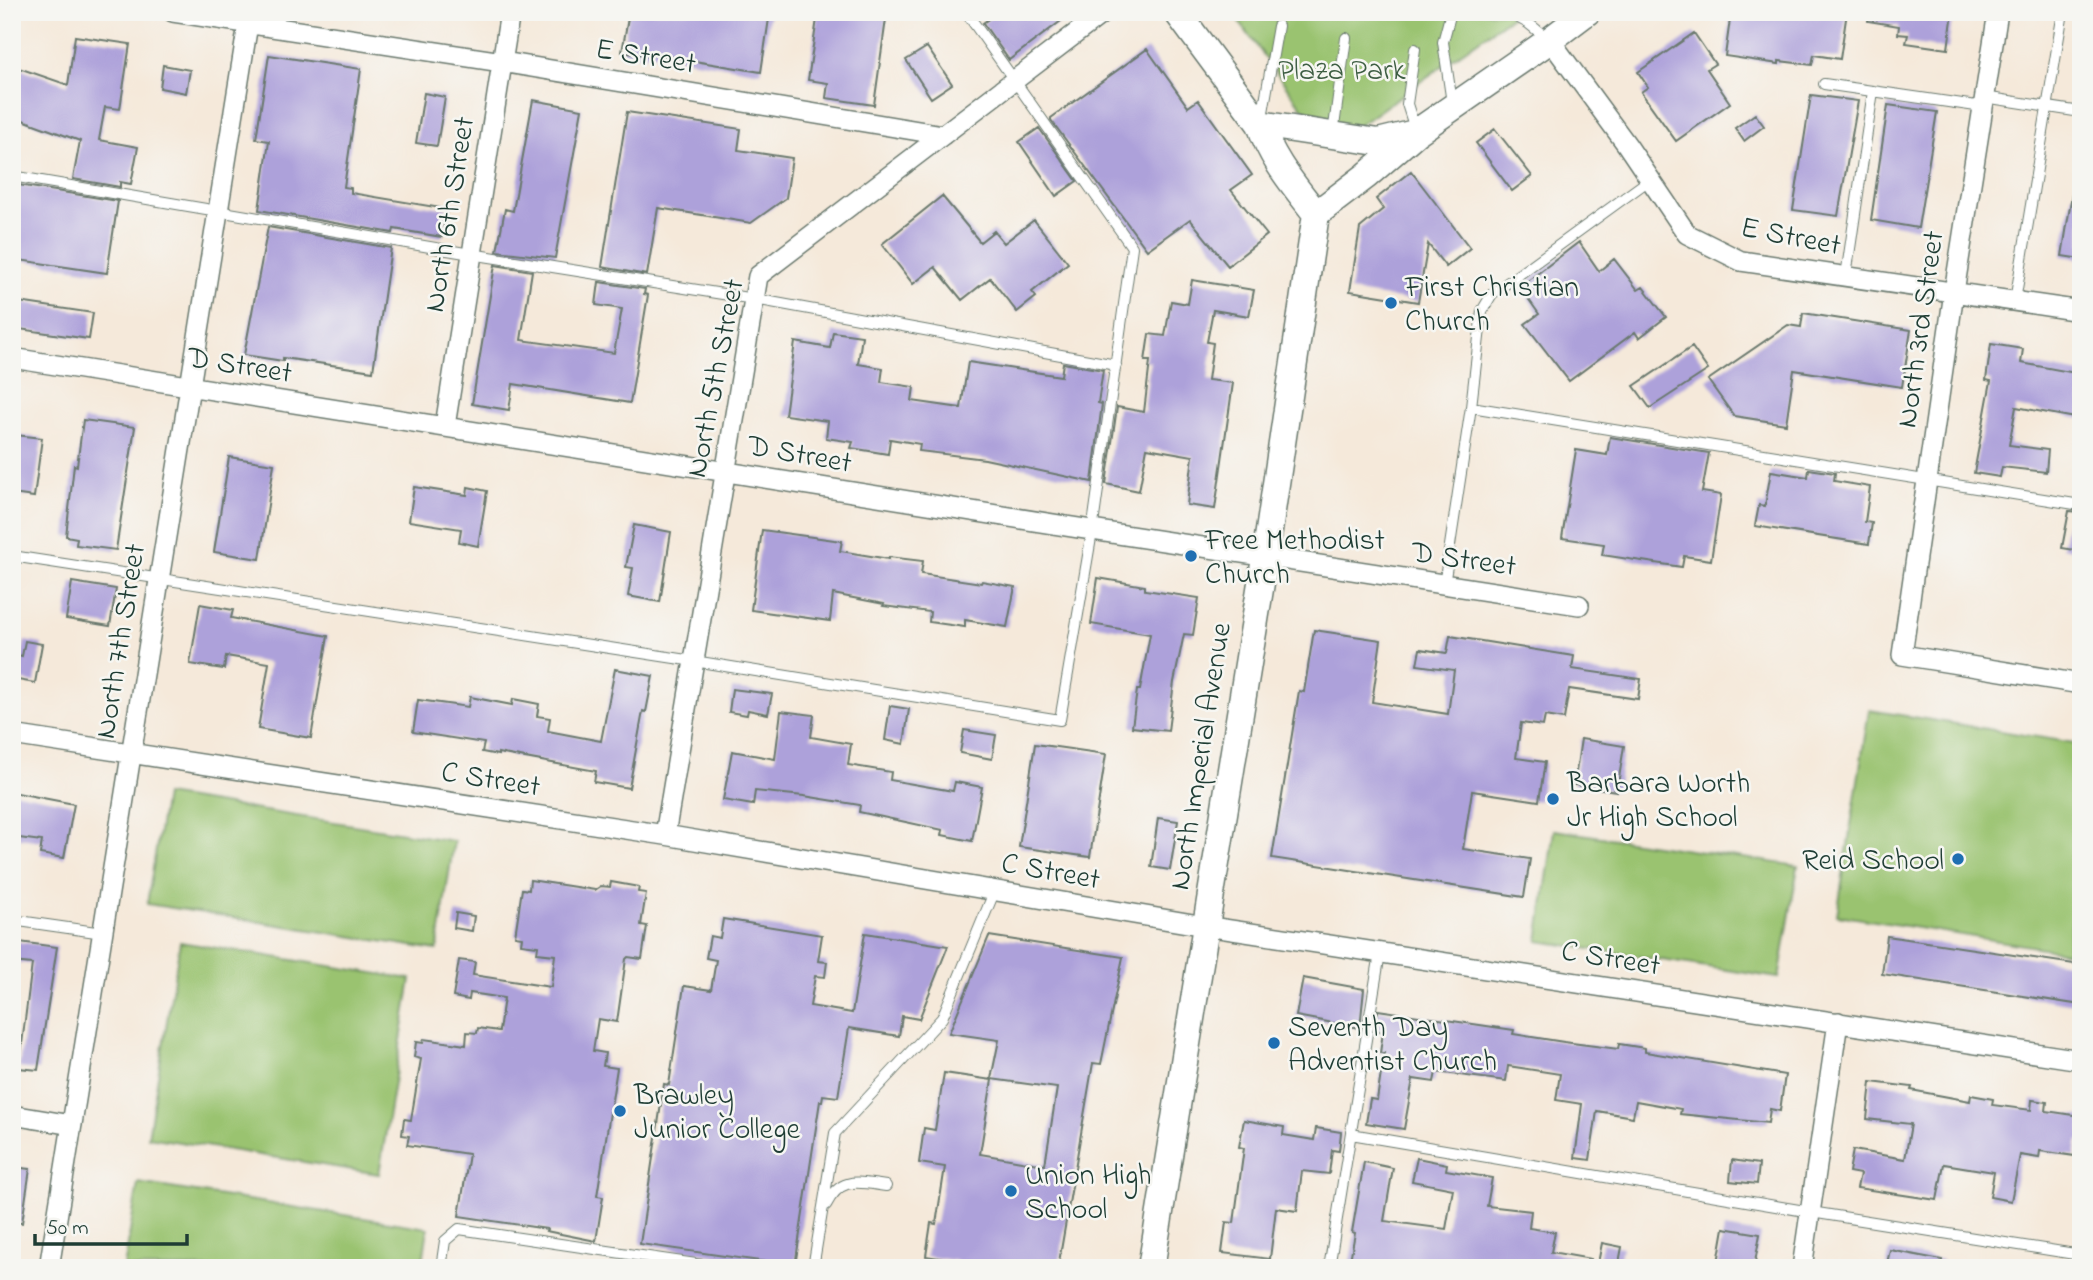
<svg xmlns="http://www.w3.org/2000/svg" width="2093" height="1280" font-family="'Indie Flower',sans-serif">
<rect width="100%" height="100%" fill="#f6f6f2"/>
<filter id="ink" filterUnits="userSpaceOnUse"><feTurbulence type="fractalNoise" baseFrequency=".0143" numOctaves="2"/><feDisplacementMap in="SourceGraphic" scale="14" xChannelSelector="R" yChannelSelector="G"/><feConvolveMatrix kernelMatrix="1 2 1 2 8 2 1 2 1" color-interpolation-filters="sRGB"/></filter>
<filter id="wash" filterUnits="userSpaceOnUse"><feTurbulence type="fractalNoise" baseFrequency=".00686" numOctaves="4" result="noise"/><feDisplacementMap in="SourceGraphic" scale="28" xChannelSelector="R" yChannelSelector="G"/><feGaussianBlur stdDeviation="1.57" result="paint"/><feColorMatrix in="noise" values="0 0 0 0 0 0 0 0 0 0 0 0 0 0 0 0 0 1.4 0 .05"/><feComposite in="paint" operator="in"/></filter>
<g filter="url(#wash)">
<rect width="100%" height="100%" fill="#f5e9da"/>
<path fill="#9ac36f" stroke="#5c8052" stroke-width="2" d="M1232,12H1518L1330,146Z
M1869,710L2081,744V865L2067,952L1837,915Z
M165,795L454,841L437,950L147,904Z
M1554,830L1798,866L1779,978L1538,941Z
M180,942L411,979L379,1174L148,1137Z
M138,1183L428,1228L422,1268H124Z"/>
<g id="blocks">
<path fill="#ada1da" d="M629,12H770L761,72L646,53V56L622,52Z
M818,12H887L874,105L826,98L828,83L808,80Z
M998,12H1073L1009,60L983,23Z
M1731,12H1847L1840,59L1814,55L1812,65L1779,61V64L1725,56Z
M1869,12H1953L1948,49L1906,43L1908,35L1898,34L1899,26L1868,21Z
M1694,33L1715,64L1707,69L1730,103L1676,141L1641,92L1648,87L1638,72Z
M75,36L130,44L120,109L105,107L99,140L138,147L131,184L120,182V187L73,179L80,141L12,116V77L16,67L68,85Z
M927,47L952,84L931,98L906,60Z
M1147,49L1188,107L1198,100L1252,175L1231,190L1267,235L1228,266L1190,219L1147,250L1051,120V118Z
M269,55L361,69L344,187L351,188V193L447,209L442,237L394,229L393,233L259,210L269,141L256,139Z
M163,65L190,70L186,93L160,88Z
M424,93L445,97L437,146L416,143Z
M1811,95L1858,101L1838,216L1793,210Z
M533,100L582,109L555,258L497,251L505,209L513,211Z
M1888,105L1937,112L1918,228L1871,220Z
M627,112L741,129L738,150L792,158L786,198L751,223L658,208L647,275L602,267Z
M1755,114L1764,126L1744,141L1735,128Z
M1039,128L1077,181L1056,196L1019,142Z
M1495,129L1532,176L1512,191L1476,143Z
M1411,171L1470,248L1446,267L1428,244L1418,302L1350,291L1360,228L1383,209L1376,199Z
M12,184L118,201L107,273L12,259Z
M2072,194H2081V259L2062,256Z
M942,196L980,242L994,231L1004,243L1034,220L1068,263L1032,292L1036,297L1017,312L990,278L962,300L935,267L913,284L882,244Z
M268,227L391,248L373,371L283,358V361L244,355Z
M1579,242L1599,271L1614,259L1638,290L1643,287L1666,317L1639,338L1635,332L1569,381L1525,324L1539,314L1520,287Z
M495,265L532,271L521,340L614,353L622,309L596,305L599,282L645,289L644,294L648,295L630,403L513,384L509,410L472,404Z
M1192,280L1254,290L1249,316L1213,310L1207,342L1213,343L1208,380L1233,383L1215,509L1187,505L1193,456L1147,448L1139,491L1106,484L1117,407L1144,412L1150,361H1145L1149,334L1165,336L1171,301L1188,304Z
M12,301L93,313L89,339L12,328Z
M1803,313L1911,330L1902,387L1794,370L1786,424L1734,416L1708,380L1788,325L1801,327Z
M833,332L862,336L858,364L883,368L881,382L914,387L912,401L961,408L968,362L1061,376L1063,363L1103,370L1098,403L1102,404L1092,482L985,459L919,451L920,444L890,439L888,454L851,448L853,442L826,438L828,421L785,415L795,342L830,348Z
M1991,344L2023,349L2021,363L2081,374V419L2016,407L2009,445L2048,450L2046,472L2002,467L2000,477L1974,473L1991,381L1986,380Z
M1692,347L1708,370L1650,408L1634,386Z
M83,420L135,427L116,550L76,545L77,538L66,536L74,465L77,466Z
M15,435L42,438L34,497L12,494V456Z
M1610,437L1709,453L1702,492L1721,495L1711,560L1684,556L1682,567L1602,555L1604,544L1562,538L1576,450L1607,455Z
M229,457L274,464L260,559L214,552Z
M1809,469L1835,473L1834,481L1870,487L1865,522L1872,523L1869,544L1755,526L1759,505L1765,506L1771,471L1808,477Z
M414,487L467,495L468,487L487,491L478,546L459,542L461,529L409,521Z
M2069,511L2081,512V551L2062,548Z
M634,525L671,532L660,602L628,596L633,568L626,567Z
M762,530L842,541L840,551L889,559V557L923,561L921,574L981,583L982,581L1015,587L1007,627L965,620V627L929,622L930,612L883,606L884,604L833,594L830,621L751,610Z
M1098,578L1145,586V590L1199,598L1193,635L1184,634L1174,682L1168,731L1132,727L1137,690H1140L1150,634L1091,624Z
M72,582L116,589L110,626L66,619Z
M200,604L233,610L231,618L328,636L311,738L258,729L269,663L226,656L224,669L190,664Z
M1314,630L1381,640L1372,702L1448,714L1454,670L1417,665L1420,649L1447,653L1450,636L1574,656L1572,669L1641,679L1638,699L1569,689L1564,719L1545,716L1543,726L1521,723L1516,758L1545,762L1539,801L1472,791L1463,849L1530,859L1524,897L1272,858L1299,691L1304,692Z
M25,641L42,644L35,683L12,679V654L22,656Z
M615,669L653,676L646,712L643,711L629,788L594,782L596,771L498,753V755L482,752L484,743L413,732L418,700L468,707L470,697L512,705L513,699L539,704L537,716L550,718L548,731L601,741Z
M732,689L772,694L768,714L748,710L747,715L729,712Z
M890,706L909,709L904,744L885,740Z
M781,711L814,715L811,737L851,744L848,765L891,772L890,780L953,791L955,782L982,787L972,841L942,835L943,830L859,812L860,805L804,796L755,791L753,805L723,800L732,751L775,759Z
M964,730L996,735L992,759L960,753Z
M1581,739L1624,746L1617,791L1574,785Z
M1035,744L1106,754L1090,857L1019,847Z
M12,792L74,804L64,858L40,854L42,841L12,837Z
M1158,818L1178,821L1170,870L1151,867Z
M530,880L595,890L601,886L610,887L611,882L639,887L638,892L646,893L641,925L647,926L642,959L628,957L626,959L617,1022L598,1019L593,1051L605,1053L603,1066L617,1068L597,1196L603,1197L596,1241L546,1231L547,1229L459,1216L469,1154L407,1145L409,1136L402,1135L404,1119L411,1120L421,1059L414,1057L416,1042L423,1043L424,1039L466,1045L467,1032L477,1033L478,1028L499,1031L504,998L470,993L469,1000L453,997L459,960L475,962L473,975L551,987L555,955L537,953L538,946L521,944L522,937L515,936L522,889L529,890Z
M456,913L474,916L472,931L454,928Z
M723,919L822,935L818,961L827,962L825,977L815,976L810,1006L852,1013L865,933L948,946L919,1019L902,1016L899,1036L849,1028L838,1097L823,1095L822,1101H820L795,1266L640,1244L664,1084L669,1085L684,986L711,990L716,960L706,958L710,936L720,938Z
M989,936L1123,957L1101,1064L1093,1063L1058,1268H1000L926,1256L931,1223L936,1224L945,1167L919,1163L924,1128L935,1130L944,1073L992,1080L980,1154L1045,1165L1057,1088L991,1079L999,1040L949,1033Z
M1887,936L2081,965V1005L1882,974Z
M12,941L57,947L38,1070L19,1068L32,964L12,962Z
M1303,978L1364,989L1360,1028L1296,1016Z
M1378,1010L1514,1030L1513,1034L1564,1042L1618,1049L1619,1044L1645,1048V1052L1785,1075L1780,1111L1770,1109L1768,1123L1680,1114L1681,1109L1636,1101L1633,1117L1597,1111L1590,1160L1575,1158L1582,1104L1556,1100L1560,1074L1508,1066L1506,1081L1436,1072L1434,1082L1413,1079L1404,1129L1366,1123L1370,1099L1377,1100L1384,1053H1380L1383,1032L1375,1030Z
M1871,1082L1912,1087L1911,1090L1970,1101L1971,1095L1993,1099L1992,1105L2031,1110L2032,1100L2047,1102L2046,1111L2081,1116V1140L2078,1139L2075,1156L2040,1151L2039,1158L2020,1155L2011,1201L1990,1197L1994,1172L1944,1164L1937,1200L1857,1188L1860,1174L1849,1172L1853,1150L1905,1159L1911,1124L1867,1119Z
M1244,1120L1284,1127L1283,1135L1314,1140L1316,1128L1341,1132L1339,1151L1332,1150L1329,1174L1302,1171L1297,1211L1276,1208L1270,1259L1222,1253L1226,1222L1234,1223L1244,1148L1239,1147Z
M1417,1158L1447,1164L1446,1170L1492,1178L1487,1206L1531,1211L1529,1228L1555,1232L1551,1252L1591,1259L1590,1268L1349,1266L1355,1233L1352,1232L1364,1162L1393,1168L1384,1221L1446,1229L1453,1189L1412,1181Z
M1732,1160L1759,1164L1757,1184L1730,1181Z
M12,1167L30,1169L22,1223L12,1222Z
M1724,1228L1760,1234L1754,1268H1717Z
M1602,1243L1622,1247L1618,1268H1597Z
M1890,1250L1942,1260L1941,1268H1886Z"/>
</g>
</g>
<g filter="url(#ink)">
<use href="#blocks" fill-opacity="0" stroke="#6a796e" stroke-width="2"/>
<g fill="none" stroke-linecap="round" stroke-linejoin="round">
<defs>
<path id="lane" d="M1451,12L1443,42L1452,103
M1508,12L1528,23L1548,39
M1415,49L1407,104L1416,132
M1824,84L1983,107
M1984,97L2081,112
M1262,118L1278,26
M1333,134L1346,38
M12,176L471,254L754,299L1116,365
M1846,276L1873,91
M2015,301L2063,12
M1471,407L1482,311L1492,294L1649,180
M12,556L694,661L1060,720L1092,532L1132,247L966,12
M1444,585L1471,407L2081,505
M12,920L103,933
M1351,1134L1811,1212L2081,1255
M826,1205C841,1176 857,1182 886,1186
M441,1268L445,1241L459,1229L723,1268
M813,1268L835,1133L942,1018L995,890
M1329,1268L1380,953"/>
<path id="street" d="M173,12L502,62L943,135
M1998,12L1954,292L1902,655L2081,684
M1550,40L1627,145L1687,234L1741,261L2081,311
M12,358C535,440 1056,527 1579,605
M445,426L510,12
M12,735L665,835L1205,926L2081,1060
M665,835L758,276L1104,12
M12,1115L72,1125
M49,1268L248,24
M1802,1268L1838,1022"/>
<path id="secondary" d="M1177,12L1260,124C1271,159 1294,185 1316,214
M1260,124L1378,142L1411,134
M1316,214L1366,176L1417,132L1550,40L1587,12
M1151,1268L1265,558L1316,214"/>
</defs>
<use href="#lane" stroke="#6a796e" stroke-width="12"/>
<use href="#street" stroke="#6a796e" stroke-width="22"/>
<use href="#secondary" stroke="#6a796e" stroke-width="29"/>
<use href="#lane" stroke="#fff" stroke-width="10"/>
<use href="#street" stroke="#fff" stroke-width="19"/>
<use href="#secondary" stroke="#fff" stroke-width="26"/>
</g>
</g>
<g fill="#1f6fb2" stroke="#f6f6f2" stroke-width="2.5">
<circle cx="1391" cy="303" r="7"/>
<circle cx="1191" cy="556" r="7"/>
<circle cx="1553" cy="799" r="7"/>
<circle cx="1958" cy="859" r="7"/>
<circle cx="1274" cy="1043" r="7"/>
<circle cx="620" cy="1111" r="7"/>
<circle cx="1011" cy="1191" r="7"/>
</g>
<g text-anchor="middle" stroke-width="5" stroke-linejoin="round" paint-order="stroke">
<g font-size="30" fill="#1f3d34" stroke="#f6f6f2">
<text transform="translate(646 55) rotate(9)" y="10">E Street</text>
<text transform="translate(448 214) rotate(-81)" y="10">North 6th Street</text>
<text transform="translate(1791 235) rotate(11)" y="10">E Street</text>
<text transform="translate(1919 329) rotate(-82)" y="10">North 3rd Street</text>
<text transform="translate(240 364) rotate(9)" y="10">D Street</text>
<text transform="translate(714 378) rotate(-79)" y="10">North 5th Street</text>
<text transform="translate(800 453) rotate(10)" y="10">D Street</text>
<text transform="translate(1464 558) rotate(8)" y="10">D Street</text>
<text transform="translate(119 641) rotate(-81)" y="10">North 7th Street</text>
<text transform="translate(1199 756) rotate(-81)" y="10">North Imperial Avenue</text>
<text transform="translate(491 778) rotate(9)" y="10">C Street</text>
<text transform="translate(1051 870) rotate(10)" y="10">C Street</text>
<text transform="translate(1611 957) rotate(9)" y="10">C Street</text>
</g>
<g font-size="30" fill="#3e5e43" stroke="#f6f6f2">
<text x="1342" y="79">Plaza Park</text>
</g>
<g font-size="30" fill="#1f3d34" stroke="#f6f6f2" text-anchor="start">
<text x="1405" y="296">First Christian<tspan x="1405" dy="34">Church</tspan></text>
<text x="1205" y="549">Free Methodist<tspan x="1205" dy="34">Church</tspan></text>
<text x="1567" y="792">Barbara Worth<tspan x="1567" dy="34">Jr High School</tspan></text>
<text x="1944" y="869" text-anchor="end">Reid School</text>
<text x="1288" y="1036">Seventh Day<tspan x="1288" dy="34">Adventist Church</tspan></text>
<text x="634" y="1104">Brawley<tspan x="634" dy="34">Junior College</tspan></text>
<text x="1025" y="1184">Union High<tspan x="1025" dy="34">School</tspan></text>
</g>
</g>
<rect width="2093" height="1280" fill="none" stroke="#f6f6f2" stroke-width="42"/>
<path d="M35 1234v10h152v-10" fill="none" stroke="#1f3d34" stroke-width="3.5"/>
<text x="46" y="1234" font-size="21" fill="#1f3d34" stroke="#f6f6f2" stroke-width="5" paint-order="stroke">50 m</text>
</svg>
